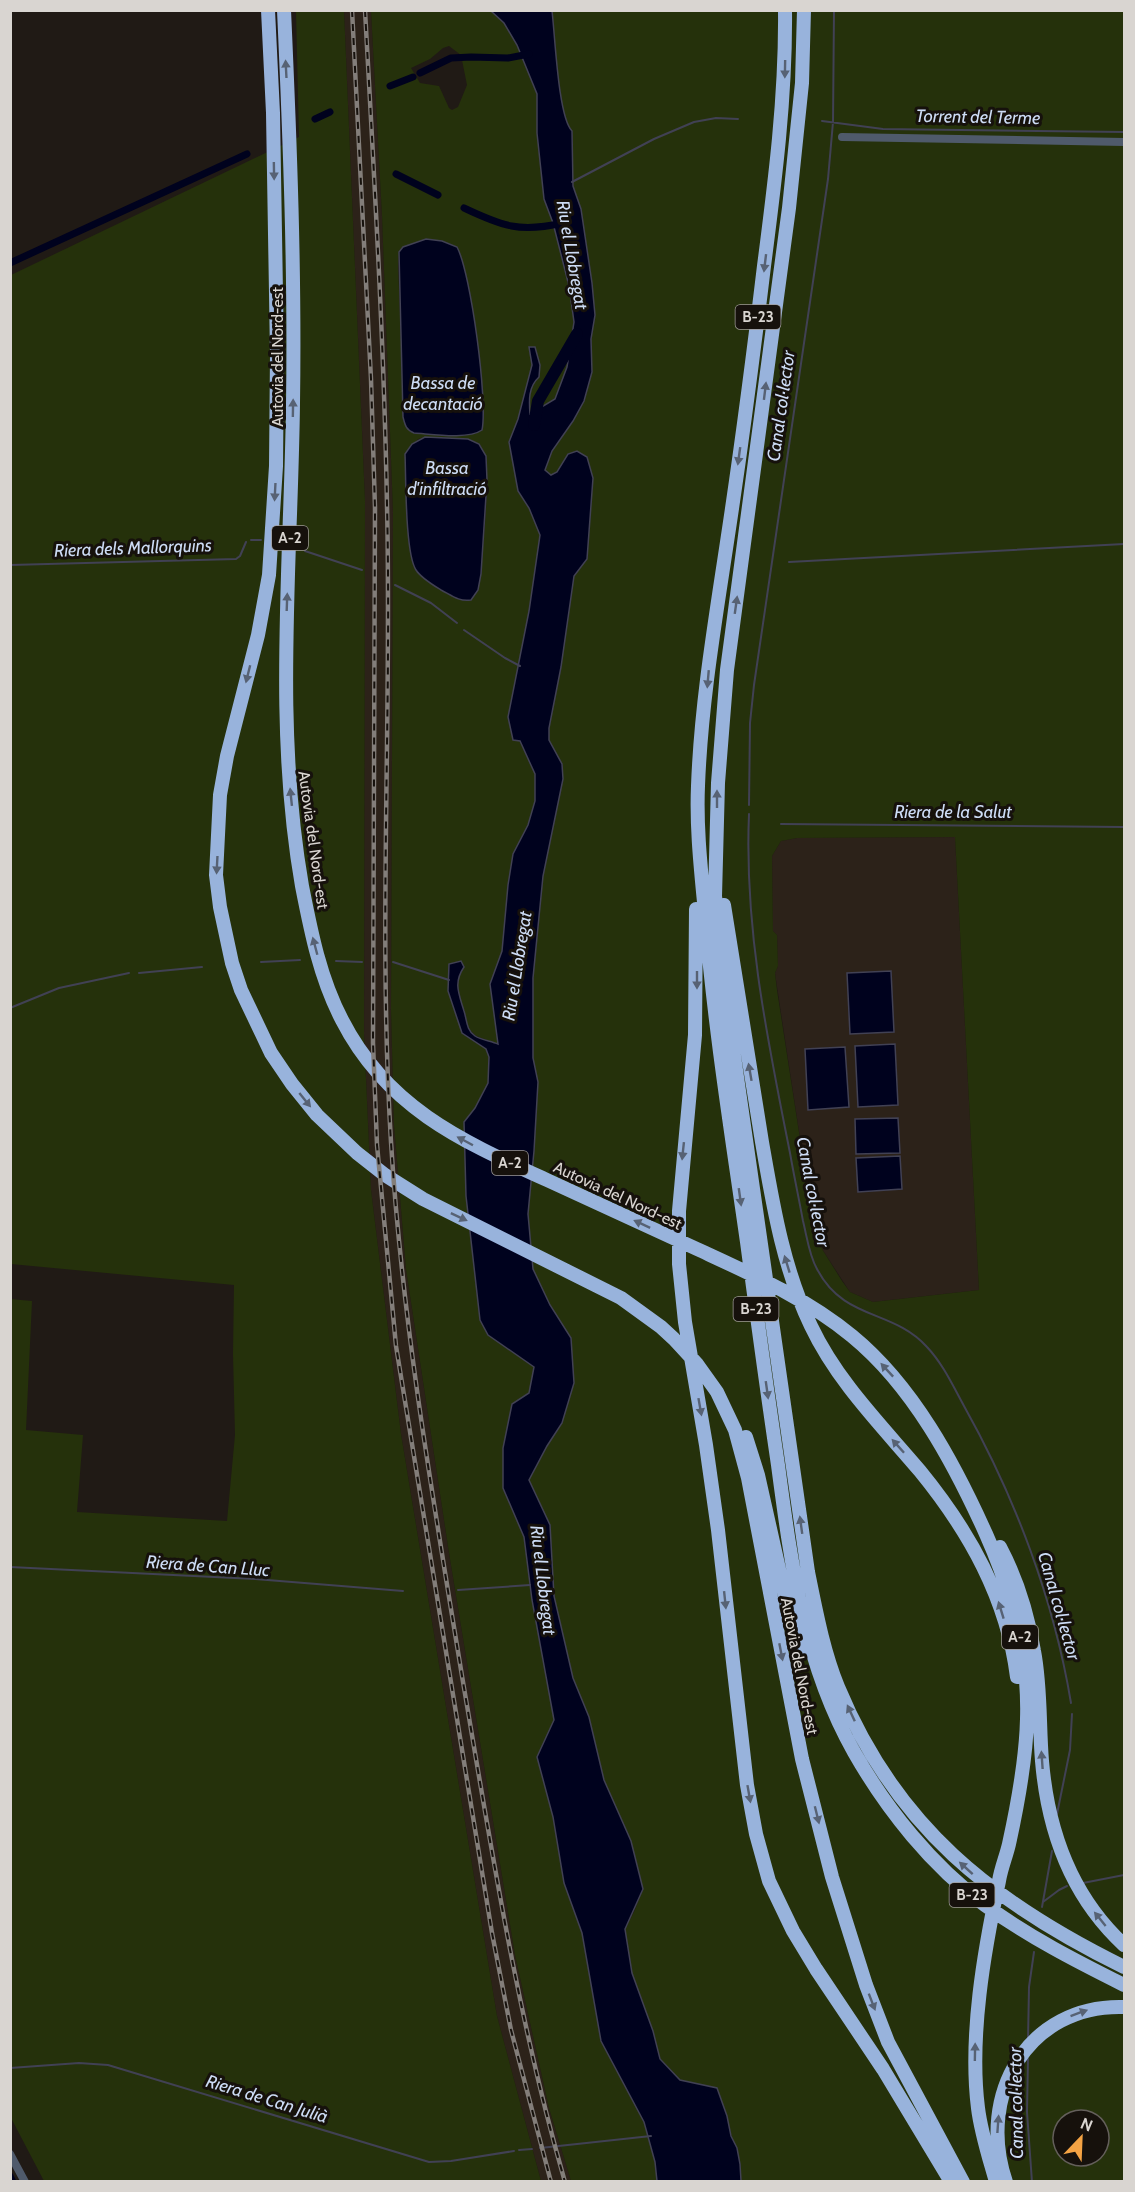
<svg xmlns="http://www.w3.org/2000/svg" width="1135" height="2192" font-family="Cabin,sans-serif">
<rect width="100%" height="100%" fill="#201a15"/>
<path fill="#2c2219" d="M344,11H371L382,216L393,512L391,1010L394,1125L406,1269L449,1553L515,1955L549,2108L571,2181H541L497,2016L401,1434L371,1190L364,1034L365,501Z
M955,837L979,1290L873,1302L850,1292L822,1249L807,1184L775,973L778,966L777,935L773,931L772,856L781,841L797,838Z"/>
<path fill="#25310b" fill-rule="evenodd" d="M296,11H344L365,501L364,1034L371,1190L401,1434L497,2016L541,2181H44L10,2116V1299L32,1301L26,1430L83,1435L77,1512L227,1521L235,1435L233,1354L234,1285L11,1264V275L299,137Z
M371,11H491L504,23L517,45L537,94V133L544,199L553,223L569,286L574,322L567,367L555,399L530,414C529,400 528,387 539,377L529,347L532,365L518,419L509,442L518,491L529,508L540,535L529,611L508,717L535,774V801L528,825L513,854L508,885L502,951L494,973V1004L498,1044L476,1036L467,1027L465,1012L457,994L458,976L449,964L458,1018L462,1033L486,1049L489,1057L488,1083L475,1108L464,1122L466,1196L480,1320L488,1335L534,1367L529,1393L503,1488L524,1537L532,1600L554,1720L537,1757L553,1817L564,1883L582,1933L601,2041L644,2122L655,2162L657,2181H571L549,2108L515,1955L449,1553L406,1269L394,1125L391,1010L393,512L382,216ZM449,46L461,55L467,85L458,107L452,110L449,108L439,86L420,83L411,68L430,59L443,48ZM426,239L451,244L474,322L484,405L463,435L414,433L401,339L398,266L399,252L403,247ZM425,437C438,438 471,436 480,445C494,460 482,550 481,574L433,585L416,571L414,567L409,537L405,454L418,439Z
M552,11H1124V2181H741C740,2157 731,2140 727,2116L680,2080L659,2059L653,2031L632,1973L625,1929L634,1912L643,1889L631,1841L604,1780L589,1717L573,1678L554,1596L550,1525L529,1480L547,1446L562,1423L571,1338L550,1305L533,1269L528,1214L534,1151L538,1082L533,1058V979L543,876L563,779L562,764L549,740V728L561,667L574,576L587,559L568,454L557,472L551,475L545,471L552,451L573,421L584,401L592,372L591,339L595,315L592,283L581,209L573,186L572,131C558,117 555,34 552,11ZM955,837L979,1290L873,1302L850,1292L842,1281L822,1249L807,1184L777,990L775,973L778,966L777,935L773,931L772,856L781,841L797,838ZM1063,2120H1099V2156H1063Z"/>
<path fill="#00021e" stroke="#414154" stroke-width="1.5" d="M491,11H552C555,34 558,117 572,131L573,186L581,209L592,283L595,315L591,339L592,372L584,401L573,421L552,451L545,470L551,475L557,472L568,454L577,451L587,457L593,478L587,559L574,576L561,667L549,728V740L562,764L563,779L543,876L533,978V1058L538,1082L534,1151L528,1214L533,1269L550,1305L571,1338L574,1383L562,1423L547,1446L529,1480L550,1525L554,1596L573,1678L589,1717L604,1780L631,1841L643,1889L625,1929L632,1973L653,2031L660,2059L680,2080L717,2088L727,2116L731,2136L737,2148L740,2164L741,2181H657L655,2162L644,2122L601,2041L582,1933L564,1883L553,1817L537,1757L554,1720L532,1600L524,1537L503,1488V1448L512,1404L529,1393L534,1367L488,1335L480,1320L466,1196L464,1122L475,1108L488,1083L489,1057L486,1049L462,1033L448,991L449,964L461,961L464,967C453,983 459,994 464,1011C467,1020 466,1030 475,1036C481,1040 491,1041 498,1044L490,984L502,951L508,885L513,854L528,825L535,801V774L520,741L513,740L508,717L529,611L540,535L529,508L518,491L509,442L518,419L532,365L529,347H535L540,365L539,377C528,387 529,401 530,414L555,399L567,367L574,322L569,286L553,223L544,199L537,133V94L517,45L504,23Z
M426,239L442,241L457,247C471,273 488,402 482,430C468,440 431,434 414,433C406,430 405,425 403,417L399,252L403,247Z
M425,437L468,439L479,444L486,456L487,480L481,574L478,590L471,600C459,602 451,595 441,590C433,585 421,578 416,570C405,553 406,477 405,454L412,444Z
M891,971L894,1032L850,1034L847,973Z
M895,1044L898,1105L858,1107L855,1046Z
M845,1047L849,1107L808,1110L805,1049Z
M898,1118L900,1153L856,1154L855,1119Z
M900,1156L902,1189L858,1192L856,1158Z"/>
<g fill="none" stroke-linecap="round" stroke-linejoin="round">
<path stroke="#414154" stroke-width="2" d="M822,121L883,129L1124,132
M572,182L654,139L694,122L716,118L738,119
M251,540H261
M305,551L362,570
M789,562L1124,544
M10,565L236,559L240,556L246,542
M395,585L431,603L457,623
M464,630L505,658L520,666
M749,805L750,723L754,685L828,179L833,122L834,10
M749,814C744,929 768,1042 790,1153C794,1176 799,1199 803,1221C807,1237 809,1255 817,1269C844,1321 893,1309 927,1347C943,1364 953,1386 964,1406C1015,1497 1054,1600 1071,1703
M781,824L1124,827
M336,961L362,962
M261,962L300,960
M393,962L449,980
M139,973L202,967
M10,1008L59,988L129,973
M10,1567L255,1579L403,1591
M458,1590L530,1585
M1057,1814L1070,1750L1072,1714
M1083,1883L1124,1875
M1043,1902L1059,1890L1067,1886
M1042,1907L1052,1851
M1028,2041L1029,1987L1034,1952
M1028,2059L1027,2112L1032,2182
M10,2068L79,2063L108,2065L429,2162L451,2161L514,2151
M540,2148L651,2136
M519,2150L532,2149"/>
<path stroke="#00021e" stroke-width="7" d="M420,73L451,58L471,57L508,58L529,54
M390,86L413,77
M315,119L330,112
M396,174L438,195
M464,208C502,226 520,233 562,223
M10,263L247,154
M10,2176L13,2182"/>
<path stroke="#00021e" stroke-width="12" d="M534,425L538,401L577,334"/>
<path stroke="#4f5a6b" stroke-width="8" d="M842,137L1124,142
M10,2154L25,2182"/>
<path stroke="#98b3dc" stroke-width="14" d="M268,10L273,113L277,354L276,466L269,575L258,635L227,756L220,795L216,875L220,907L232,963L241,990L271,1053L292,1084L317,1115L357,1153L385,1175L423,1199L621,1298L661,1327L674,1339L697,1364L717,1392L735,1430L748,1478L802,1759L832,1877L866,1985L888,2042L963,2182
M284,10C290,142 295,273 293,404C291,565 274,726 302,886C311,932 320,978 342,1020C387,1108 462,1141 547,1180C597,1203 647,1226 697,1249C751,1274 806,1298 852,1336C913,1386 954,1463 986,1534C1012,1592 1029,1655 1027,1719C1026,1761 1018,1803 1009,1844C1006,1857 1001,1868 999,1881C984,1951 969,2037 978,2108C981,2133 989,2157 996,2182
M785,10C786,96 775,181 764,266C753,358 741,450 727,542C715,622 701,704 698,786C696,832 702,878 706,924C715,1031 732,1137 747,1242C757,1317 767,1391 778,1465C791,1563 804,1664 854,1752C887,1810 932,1866 985,1905C1029,1937 1076,1961 1124,1985
M804,10L802,83L789,208L727,670L718,783L715,896L734,1056L808,1572C816,1611 823,1650 838,1687C896,1827 992,1902 1124,1967
M724,905C736,984 749,1063 762,1142C773,1205 783,1268 811,1326C837,1381 881,1425 920,1471C969,1531 1007,1598 1017,1677
M696,909L695,1035L679,1211V1264L685,1322L706,1445L718,1530L747,1785L756,1834L769,1881L793,1931L816,1969L883,2069L951,2182
M746,1437L758,1475L786,1600L803,1653
M1000,1547C1017,1579 1028,1616 1034,1651C1041,1687 1039,1725 1042,1761C1048,1832 1071,1896 1124,1945
M1006,2182C976,2095 1028,2004 1124,2007"/>
<defs>
<path id="rail" d="M352,10L371,379L375,508L373,1043L377,1145L396,1346L492,1933L511,2030L551,2182
M365,10C374,175 384,340 387,505C392,717 378,930 391,1142C402,1321 433,1499 462,1676C491,1846 517,2016 565,2182"/>
</defs>
<use href="#rail" stroke="#837e7a" stroke-width="4.5"/>
<use href="#rail" stroke="#16110c" stroke-width="2" stroke-dasharray="7" stroke-linecap="butt"/>
</g>
<defs><path id="oneway-solid" d="M-6-.8H1V-3.2L6.5 0L1 3.2V.8H-6Z" transform="scale(1.5)"/></defs>
<g fill="#576274">
<use href="#oneway-solid" transform="translate(286 69) rotate(-93)"/>
<use href="#oneway-solid" transform="translate(785 69) rotate(91)"/>
<use href="#oneway-solid" transform="translate(274 171) rotate(89)"/>
<use href="#oneway-solid" transform="translate(765 263) rotate(97)"/>
<use href="#oneway-solid" transform="translate(765 391) rotate(-83)"/>
<use href="#oneway-solid" transform="translate(293 408) rotate(-89)"/>
<use href="#oneway-solid" transform="translate(739 456) rotate(98)"/>
<use href="#oneway-solid" transform="translate(275 492) rotate(93)"/>
<use href="#oneway-solid" transform="translate(287 602) rotate(-88)"/>
<use href="#oneway-solid" transform="translate(736 605) rotate(-82)"/>
<use href="#oneway-solid" transform="translate(248 674) rotate(104)"/>
<use href="#oneway-solid" transform="translate(708 679) rotate(95)"/>
<use href="#oneway-solid" transform="translate(291 797) rotate(-96)"/>
<use href="#oneway-solid" transform="translate(717 799) rotate(-90)"/>
<use href="#oneway-solid" transform="translate(217 865) rotate(93)"/>
<use href="#oneway-solid" transform="translate(315 946) rotate(-105)"/>
<use href="#oneway-solid" transform="translate(697 980) rotate(90)"/>
<use href="#oneway-solid" transform="translate(750 1072) rotate(-100)"/>
<use href="#oneway-solid" transform="translate(305 1100) rotate(51)"/>
<use href="#oneway-solid" transform="translate(465 1141) rotate(-152)"/>
<use href="#oneway-solid" transform="translate(683 1151) rotate(96)"/>
<use href="#oneway-solid" transform="translate(740 1197) rotate(82)"/>
<use href="#oneway-solid" transform="translate(459 1217) rotate(25)"/>
<use href="#oneway-solid" transform="translate(642 1224) rotate(-155)"/>
<use href="#oneway-solid" transform="translate(787 1264) rotate(-107)"/>
<use href="#oneway-solid" transform="translate(887 1370) rotate(-133)"/>
<use href="#oneway-solid" transform="translate(767 1390) rotate(82)"/>
<use href="#oneway-solid" transform="translate(700 1407) rotate(80)"/>
<use href="#oneway-solid" transform="translate(898 1446) rotate(-132)"/>
<use href="#oneway-solid" transform="translate(801 1525) rotate(-98)"/>
<use href="#oneway-solid" transform="translate(725 1600) rotate(84)"/>
<use href="#oneway-solid" transform="translate(1001 1610) rotate(-107)"/>
<use href="#oneway-solid" transform="translate(781 1652) rotate(79)"/>
<use href="#oneway-solid" transform="translate(851 1713) rotate(-115)"/>
<use href="#oneway-solid" transform="translate(1042 1760) rotate(-94)"/>
<use href="#oneway-solid" transform="translate(749 1794) rotate(80)"/>
<use href="#oneway-solid" transform="translate(817 1815) rotate(76)"/>
<use href="#oneway-solid" transform="translate(966 1868) rotate(-138)"/>
<use href="#oneway-solid" transform="translate(1100 1919) rotate(-129)"/>
<use href="#oneway-solid" transform="translate(872 2002) rotate(69)"/>
<use href="#oneway-solid" transform="translate(1079 2013) rotate(-20)"/>
<use href="#oneway-solid" transform="translate(975 2052) rotate(-89)"/>
<use href="#oneway-solid" transform="translate(998 2124) rotate(-86)"/>
</g>
<g text-anchor="middle" stroke-width="6" stroke-linejoin="round" paint-order="stroke">
<g fill="#16110c" stroke="#9e9a96" stroke-width="1.5">
<rect x="735.5" y="305" width="45" height="24" rx="4.5"/>
<rect x="272" y="526" width="36" height="24" rx="4.5"/>
<rect x="492" y="1151" width="36" height="24" rx="4.5"/>
<rect x="733.5" y="1297" width="45" height="24" rx="4.5"/>
<rect x="1002" y="1625" width="36" height="24" rx="4.5"/>
<rect x="949.5" y="1883" width="45" height="24" rx="4.5"/>
</g>
<g font-size="15" font-weight="bold" fill="#d9d5d1">
<text x="758" y="322">B-23</text>
<text x="290" y="543">A-2</text>
<text x="510" y="1168">A-2</text>
<text x="756" y="1314">B-23</text>
<text x="1020" y="1642">A-2</text>
<text x="972" y="1900">B-23</text>
</g>
<g font-size="16" fill="#d9d5d1" stroke="#16110c">
<text transform="translate(277 357) rotate(-90)" y="6">Autovia del Nord-est</text>
<text transform="translate(314 840) rotate(82)" y="6">Autovia del Nord-est</text>
<text transform="translate(618 1195) rotate(25)" y="6">Autovia del Nord-est</text>
<text transform="translate(800 1666) rotate(79)" y="6">Autovia del Nord-est</text>
</g>
<g font-size="18" font-style="italic" fill="#cddcf5" stroke="#16110c">
<text transform="translate(978 117) rotate(1)" y="6">Torrent del Terme</text>
<text transform="translate(572 255) rotate(80)" y="6">Riu el Llobregat</text>
<text x="443" y="389">Bassa de<tspan x="443" dy="21">decantació</tspan></text>
<text transform="translate(781 406) rotate(-82)" y="6">Canal col·lector</text>
<text x="447" y="474">Bassa<tspan x="447" dy="21">d'infiltració</tspan></text>
<text transform="translate(133 548) rotate(-2)" y="6">Riera dels Mallorquins</text>
<text x="953" y="818">Riera de la Salut</text>
<text transform="translate(517 966) rotate(-81)" y="6">Riu el Llobregat</text>
<text transform="translate(813 1192) rotate(79)" y="6">Canal col·lector</text>
<text transform="translate(208 1566) rotate(4)" y="6">Riera de Can Lluc</text>
<text transform="translate(543 1580) rotate(83)" y="6">Riu el Llobregat</text>
<text transform="translate(1059 1606) rotate(74)" y="6">Canal col·lector</text>
<text transform="translate(267 2099) rotate(17)" y="6">Riera de Can Julià</text>
<text transform="translate(1016 2103) rotate(-91)" y="6">Canal col·lector</text>
</g>
</g>
<rect width="1135" height="2192" fill="none" stroke="#d9d5d1" stroke-width="24"/>
<g transform="translate(1081 2138) rotate(23)"><circle r="28" fill="#16110c" stroke="#645f5b" stroke-width="1.5"/>
<path d="M0-4.5L10 22L0 15L-10 22Z" fill="#f4a344"/>
<text y="-9" font-size="16" font-weight="bold" text-anchor="middle" fill="#d9d5d1">N</text>
</g>
</svg>
